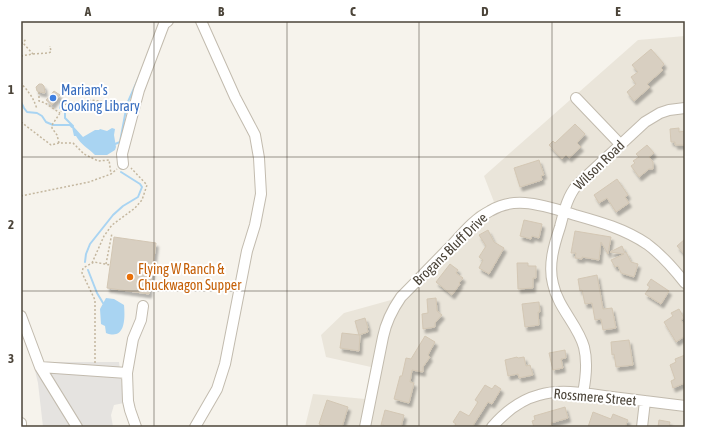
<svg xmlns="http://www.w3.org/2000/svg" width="706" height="448" font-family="'Asap Condensed',sans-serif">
<defs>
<filter id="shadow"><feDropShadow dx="2.5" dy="4" stdDeviation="1" flood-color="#0004"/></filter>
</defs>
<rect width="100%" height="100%" fill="#f6f3ec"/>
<path fill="#eae5da" d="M685,36V427H305L313,394L365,399L371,367L326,357L321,335L344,313L391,300L476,212L494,202L484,176L638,40Z"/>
<path fill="#e5e3e0" d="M33,362H119L124,403L114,405L111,415L113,427H43L38,383Z"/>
<path fill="#a9d4f2" d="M73,126L83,137L95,130H99L100,129L107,131L112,128L115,129L114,135L116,147L115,150L107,155H95C88,148 81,145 76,136H74L72,127Z
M106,298L114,299L124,305C125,317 126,341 106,333L105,326L101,324L100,309Z"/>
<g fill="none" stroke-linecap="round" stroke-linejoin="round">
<path stroke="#a9d4f2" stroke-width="2" d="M61,101L60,108L65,111V118L73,126
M21,102L24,108L27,112L37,113L42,116L46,122L53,125H70L72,127
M115,144L120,142L127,104L139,77
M85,262L86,254L90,244L113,215L123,206L138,197L142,187L140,184L121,172
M88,270L97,293L103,303"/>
</g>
<path fill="#d8cfc1" stroke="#d3c7b4" filter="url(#shadow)" d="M651,49L664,64L661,68L663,70L647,84L650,87L634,101L627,92L636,84L631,77L638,72L632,65Z
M39,84H42L44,86L45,93L39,92L37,91L36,87Z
M54,91L60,95L52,105L46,100Z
M575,124L585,134L577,143L581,147L569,158L566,155L562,159L549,145L553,141L555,143Z
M679,128V132L685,131V145H675V142H671L670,129Z
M647,145L654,153L649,157L653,162V169H649L639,177L631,166L635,163L633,161L639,157L636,154Z
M539,160L544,175L541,176L542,180L520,187L514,168Z
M617,179L628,195L625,197L629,203L616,212L607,198L599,203L594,195Z
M524,220L542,224L539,238L532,236L531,239L520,236Z
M488,230L494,242L504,248L489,274L479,268L483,260L479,257L486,246L479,235Z
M575,231L611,237L608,254L601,242L599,260L582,257V259L575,258L576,253H571Z
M114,237L156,243L149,294L107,288Z
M685,239V255L677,246Z
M622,246L625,253L626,252L631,262L638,264L634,277L621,273L618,266L615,267L611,260L624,254L610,252Z
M517,263H528V266H536V278H533V288L518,289Z
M450,264L458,270L456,273L463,278L459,283L460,284L452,295L436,282Z
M597,275L603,309L612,308L616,328L603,330L601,319L595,320L592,303L585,304L582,290L580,291L578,279Z
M651,279L669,291L661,304L645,294L650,287L647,285Z
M436,298L437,311L442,315L435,323V327L423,329L422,314L428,313L427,299Z
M539,302L540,312H538L539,325L525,327L522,304Z
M679,309L684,318L681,320L685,326V336L676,342L664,322L673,316L671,313Z
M365,318L368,328H367L368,332L359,335L355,321Z
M342,333L360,335L359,351L340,348Z
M425,336L435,342L428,355L430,357L423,367V372L412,370L410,382L414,383L409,403L394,399L400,376H402L406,358L411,359Z
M629,340L633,365L616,367L614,354L612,355L611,342Z
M565,350L566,358L561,359L563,368L553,370L549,353Z
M685,355V383L673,388L671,381L675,379L670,365L676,362L675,359Z
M517,357L518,358L524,357L526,366L530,365L533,375L519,378L518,374L508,376L505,360Z
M485,385L492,389L495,385L501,389L492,404L488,402L472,427H454L456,424L453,422L460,411L469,416L478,402L475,400Z
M327,400L348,407L342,427H327L319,424Z
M565,407L568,418L551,423L552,425L546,427H534L532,421L535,420L534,416Z
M385,410L404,415L401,427H384V425H381Z
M593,412L611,419L613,414L628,420L625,427H588Z
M659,420L670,422L669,427H658Z"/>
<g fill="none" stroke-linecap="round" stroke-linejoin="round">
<defs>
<path id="minor" d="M576,98L620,144
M123,164L122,154L139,90L164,24L168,21
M21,316L40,367L77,427
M40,367L127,373
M583,393C586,378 588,363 584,347C578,325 558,308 553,284C548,265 554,245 560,227C564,212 567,197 577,185L645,122L660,113L669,110L685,108
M21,423V427
M136,427L130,410L128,401L127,373L133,339L141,320L143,306
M195,427L217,389L225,364L247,251L255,225L261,194L259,158L255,135L235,97L201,21
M365,427L383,337C386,322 392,310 401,297C418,280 435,262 452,245C463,233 474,219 490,211C500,205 512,202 525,203C541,204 559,210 575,215C600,222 625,229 647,244C662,255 674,269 685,283
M492,427C505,412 520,400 539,395C561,388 590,394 612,397C636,400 661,403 685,406
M642,427L645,401"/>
</defs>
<use href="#minor" stroke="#c2bbae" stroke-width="12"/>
<path stroke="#c4b79f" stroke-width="1.5" stroke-dasharray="2 2" stroke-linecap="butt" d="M21,43H23L26,39
M33,54L48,53L51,52L50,46
M21,56L33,54L23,43
M21,82C23,87 27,89 29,93C33,98 35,103 37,109
M39,92V101L45,103L60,113
M21,122L51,145L59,143H73L84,154L98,161L109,160L111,174
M59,143L57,135L52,128V125L66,104L91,100L126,105
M21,196L89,182L111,174L117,169
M92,263L104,236L112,225L135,208L142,200L147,185L131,168
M106,264L112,233
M95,363V300L82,273L83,268L94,262L110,265"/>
<use href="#minor" stroke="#fff" stroke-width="10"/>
</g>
<path fill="none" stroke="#4b4439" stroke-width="1" stroke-opacity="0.55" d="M154,21V427M287,21V427M419,21V427M552,21V427M21,157H685M21,291H685"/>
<circle fill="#3f7fe0" stroke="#fff" stroke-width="1.5" cx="53" cy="98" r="4"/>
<circle fill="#e8710a" stroke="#fff" stroke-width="1.5" cx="130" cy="277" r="4"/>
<g text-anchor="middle" stroke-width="4" stroke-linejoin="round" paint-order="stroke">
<g font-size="14" fill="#366cbe" stroke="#fff" text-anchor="start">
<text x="61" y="95">Mariam's<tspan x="61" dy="16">Cooking Library</tspan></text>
</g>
<g font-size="14" fill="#4b4439" stroke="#fff">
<text transform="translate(599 165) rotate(-44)" y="5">Wilson Road</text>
<text transform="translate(450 249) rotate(-44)" y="5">Brogans Bluff Drive</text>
<text transform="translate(595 397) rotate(5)" y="5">Rossmere Street</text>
</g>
<g font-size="14" fill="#c56008" stroke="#fff" text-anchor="start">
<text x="138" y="274">Flying W Ranch &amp;<tspan x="138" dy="16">Chuckwagon Supper</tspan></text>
</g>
</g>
<rect width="706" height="448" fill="none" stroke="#ffffff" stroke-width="44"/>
<rect x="22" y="22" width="662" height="404" fill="none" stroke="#4b4439" stroke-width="1.5"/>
<g font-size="13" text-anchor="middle" font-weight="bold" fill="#4b4439">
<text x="88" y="16">A</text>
<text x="221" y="16">B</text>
<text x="353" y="16">C</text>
<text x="485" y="16">D</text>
<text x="618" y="16">E</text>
<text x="11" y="94">1</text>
<text x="11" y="229">2</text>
<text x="11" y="363">3</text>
</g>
</svg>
